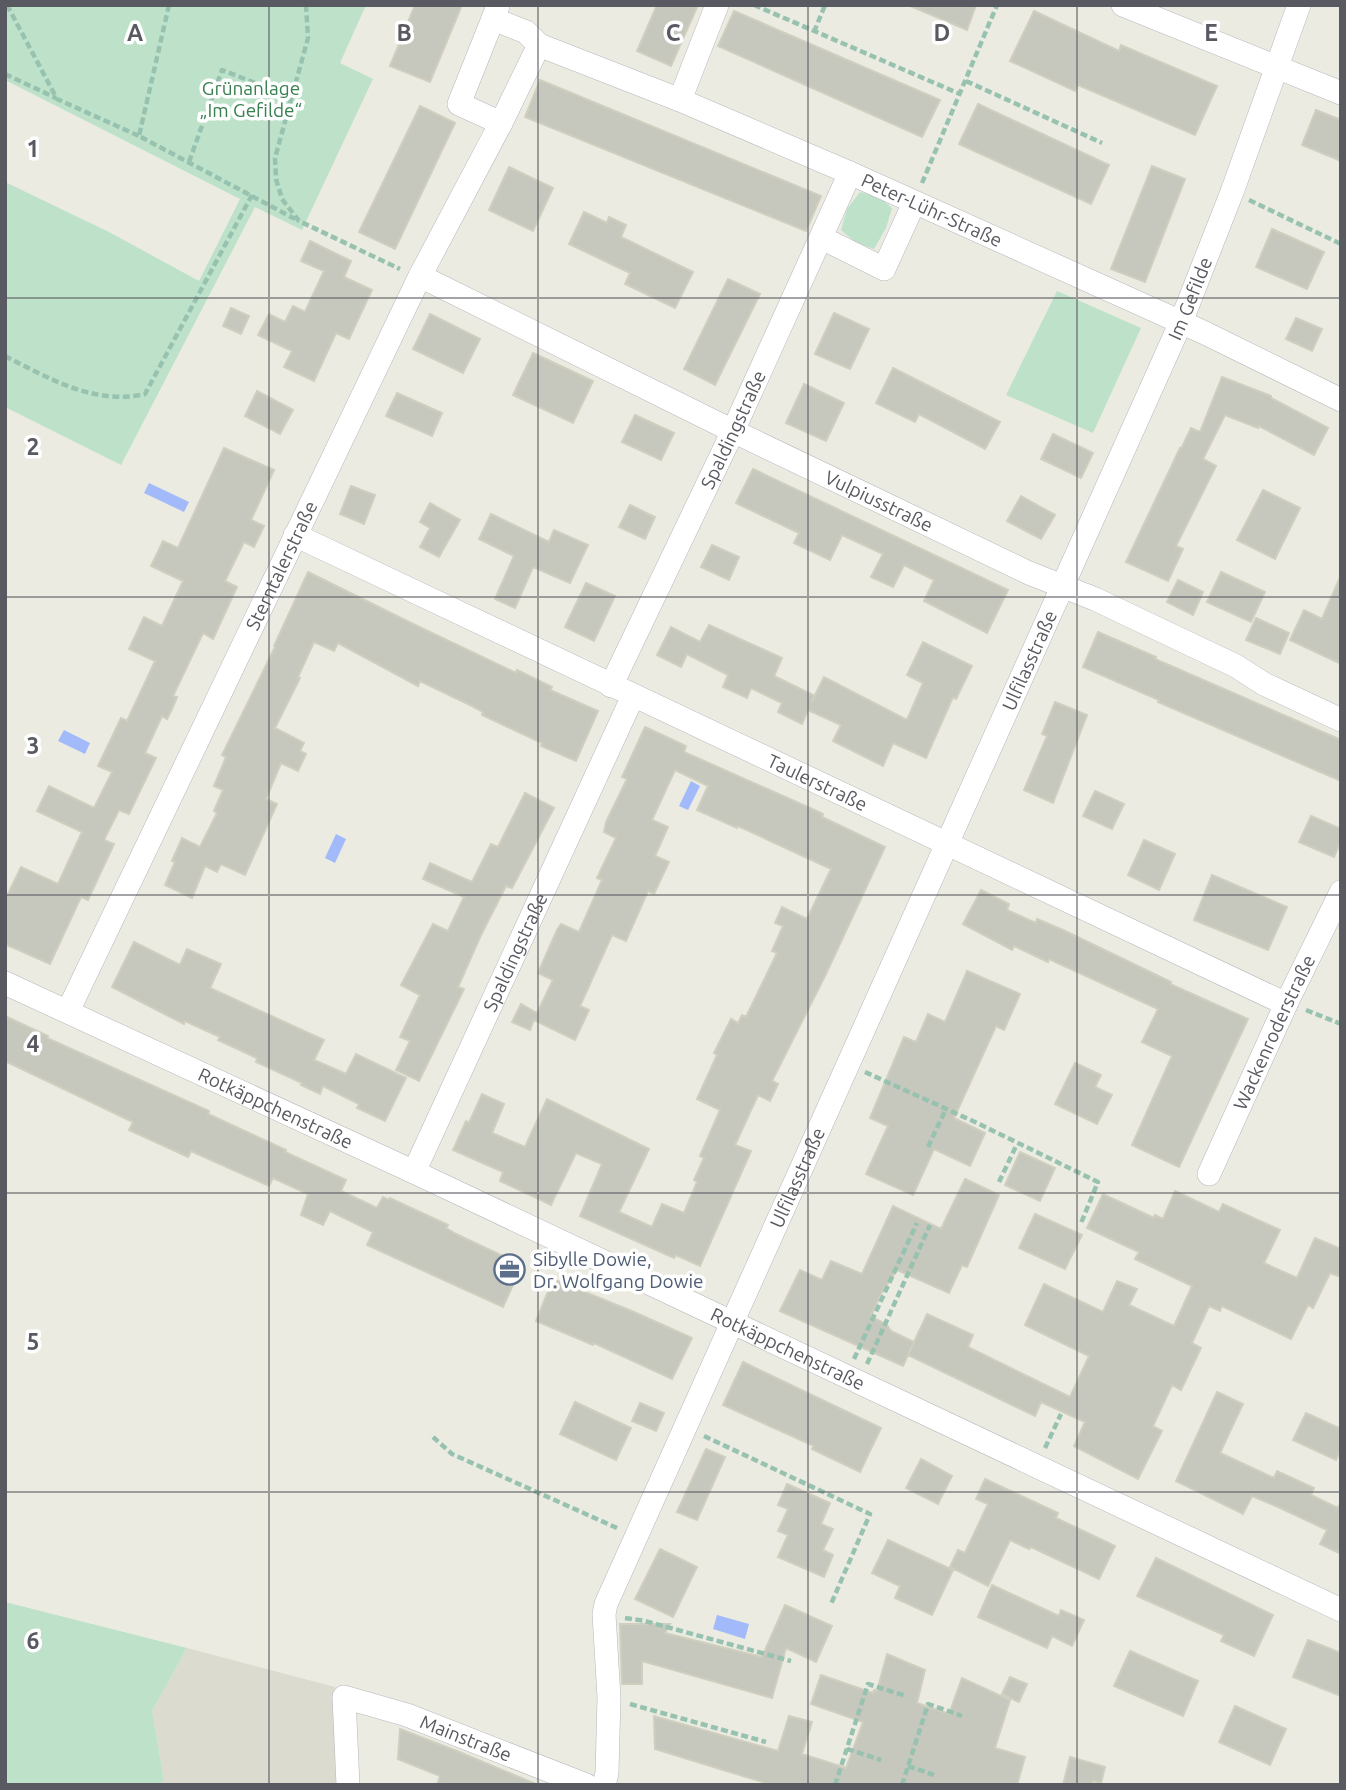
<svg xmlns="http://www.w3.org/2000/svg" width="1346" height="1790" font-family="Ubuntu,sans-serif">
<rect width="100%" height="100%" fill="#ebebe1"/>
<path fill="#dbdbcf" d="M187,1648L335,1687L338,1785H157L164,1779L152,1711Z"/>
<path fill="#bee2c9" d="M5,5H366L340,63L373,79L302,230L255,207L121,465L5,407V182L109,232L199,281L240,199L5,80Z
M860,192L878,196L892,208L886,228L874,249L855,242L841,230L847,209Z
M1057,291L1141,328L1093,433L1006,395Z
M5,1602L187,1648L152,1711L164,1780L157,1785H5Z"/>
<path fill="#a2bafa" d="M149,483L189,502L184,512L144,493Z
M64,730L90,743L85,754L58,741Z
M691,781L700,786L688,810L679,806Z
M336,834L346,839L335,863L325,858Z
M717,1615L749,1624L745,1639L713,1629Z"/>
<path fill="#c6c7bd" stroke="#d0cfbf" stroke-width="2" d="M415,5H462L430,82L390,66Z
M657,5H698L671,66L637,51Z
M908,5H976L967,30Z
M734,11L940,100L922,137L718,46Z
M1034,11L1119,51L1121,45L1217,86L1195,135L1078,85L1075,91L1010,61Z
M540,80L821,196L806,231L525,117Z
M978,104L1109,165L1091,204L959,144Z
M420,106L455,123L395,249L359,232Z
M1316,110L1341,120V161L1302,145Z
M1152,166L1185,179L1145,282L1111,269Z
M509,167L553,188L533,231L489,210Z
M584,212L607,223L609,217L626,225L621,237L693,272L675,308L625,284L630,273L569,244Z
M1272,229L1324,252L1307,289L1256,267Z
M310,241L351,261L344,277L372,290L349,339L336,333L314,381L284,367L292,351L258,335L269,314L285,322L293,306L305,312L324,271L301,261Z
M728,279L760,294L715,385L684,369Z
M231,308L249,316L241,334L223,326Z
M834,313L869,329L850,369L815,354Z
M430,314L480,339L463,373L413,349Z
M1296,318L1322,329L1312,351L1286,339Z
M533,353L593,381L573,423L513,395Z
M893,368L1000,422L985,449L919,414L915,422L876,403Z
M1222,377L1271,396V398L1328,428L1314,455L1259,426L1258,428L1225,415L1203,459L1216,466L1176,546L1183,549L1168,581L1126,562L1180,448L1181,449L1191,428L1200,432Z
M804,384L844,403L826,441L786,423Z
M257,391L293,410L280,434L245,416Z
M397,393L442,413L432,436L386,416Z
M635,415L674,433L661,460L622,442Z
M1053,434L1093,453L1081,478L1041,459Z
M224,448L274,470L251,520L264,526L254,547L244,542L225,581L237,587L213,639L203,633L173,696L177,697L173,707L167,719L162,716L145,753L156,758L129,814L119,810L104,840L114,844L88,900L81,897L50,964L5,944V900L21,867L58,884L82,832L37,811L49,786L94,808L112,772L98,766L121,718L127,721L155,661L129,649L144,617L162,626L183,581L151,566L163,541L178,548Z
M753,469L1008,590L987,633L924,601L934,580L904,565L893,587L871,577L883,554L842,535L830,560L794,543L799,533L736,503Z
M351,486L375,495L364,524L340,514Z
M1263,490L1300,508L1275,559L1237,540Z
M1021,496L1055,515L1041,539L1007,521Z
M430,503L460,520L439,557L420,547L430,528L420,522Z
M630,505L655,517L645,539L619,527Z
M491,514L549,542L554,530L588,545L570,583L533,567L515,608L495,599L514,556L479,539Z
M712,545L739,557L729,580L701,567Z
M308,572L409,622L516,673L517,670L552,687L550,690L598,711L576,761L541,746L542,743L482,715L483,712L472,706L420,681L418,686L338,643L334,651L314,642L298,677L300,678L275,728L304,743L300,751L306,754L298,771L281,763L266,799L277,804L245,875L221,864L217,872L205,866L192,898L165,885L175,862L172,861L182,838L200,847L217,813L214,811L223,790L214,786L226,757L222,755L275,647L274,646Z
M1221,572L1265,592L1251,622L1207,602Z
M1341,575V664L1290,640L1304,610L1322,619Z
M1178,580L1203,592L1193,615L1167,602Z
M586,583L615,596L594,641L565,627Z
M1256,618L1289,633L1280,654L1246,640Z
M709,625L782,658L774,676L815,696L811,703L824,677L907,720L923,683L907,675L923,642L972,666L956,699L953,697L926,758L893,743L883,766L833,741L841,725L808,710L802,724L778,712L782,703L751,688L747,698L723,687L728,675L687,654L681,667L657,655L671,627L700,642Z
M1098,632L1156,657L1155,659L1341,740V781L1158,702L1159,700L1083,667Z
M1055,702L1087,715L1053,803L1024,790L1047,736L1042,734Z
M645,727L686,746L684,752L810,808L823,814L822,817L885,847L826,974L772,1081L778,1084L770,1101L758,1095L735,1145L751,1151L700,1266L676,1255L674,1258L580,1216L602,1164L576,1153L551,1205L500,1181L503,1172L453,1150L466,1121L469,1123L482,1094L504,1104L492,1133L525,1147L547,1099L649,1149L619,1212L652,1227L662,1204L684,1213L697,1182L694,1180L704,1158L700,1156L720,1110L697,1099L717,1055L714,1053L731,1019L738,1023L742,1015L746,1017L777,953L772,951L783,926L775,923L782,907L807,919L831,869L738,826L737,828L697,810L708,786L675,770L652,820L668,827L655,856L669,862L654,894L648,891L626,941L612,935L580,1006L589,1010L575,1040L534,1020L530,1030L512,1022L521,1004L537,1013L553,980L538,973L557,930L561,924L579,932L602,880L597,878L616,838L604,832L606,822L627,779L622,777Z
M1095,791L1124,804L1112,829L1083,816Z
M525,793L554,808L512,888L506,886L481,935L458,987L464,989L419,1081L396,1070L410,1041L400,1037L420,995L401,985L433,924L448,931L464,897L423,879L430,863L472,882L491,844L498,847Z
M1311,816L1341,829V841L1334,857L1299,842Z
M1144,840L1175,854L1159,890L1128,875Z
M1212,875L1287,907L1268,950L1194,920Z
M981,890L1009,904L1007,910L1036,923L1037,919L1063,930L1171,982L1170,984L1248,1019L1179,1167L1132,1145L1172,1056L1142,1042L1158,1009L1049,959L1048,962L1014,946L1012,950L963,924Z
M134,942L180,965L187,949L221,964L210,988L324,1040L314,1060L346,1074L356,1054L406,1078L385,1121L357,1108L359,1104L323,1086L320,1094L301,1085L302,1083L256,1062L257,1058L218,1040L220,1037L185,1021L184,1024L112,987Z
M967,971L1020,994L1004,1030L996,1026L954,1118L985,1133L970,1166L934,1149L913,1195L866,1174L888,1126L870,1118L904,1037L916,1042L928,1014L945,1022Z
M5,1016L48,1036L47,1038L209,1111L208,1114L286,1150L285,1152L346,1180L341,1191L377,1208L383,1197L389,1200L390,1198L448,1225L446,1228L456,1234L522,1265L503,1307L367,1245L373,1232L330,1211L323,1225L301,1215L308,1194L273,1178L269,1186L191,1151L188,1157L129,1130L133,1122L5,1061Z
M1075,1063L1101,1075L1095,1087L1112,1095L1097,1124L1055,1104Z
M1020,1152L1055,1168L1040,1201L1005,1185Z
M965,1179L999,1195L967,1267L962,1265L949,1293L897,1270L881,1294L871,1316L887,1325L891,1331L914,1342L903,1366L780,1311L800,1270L822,1280L831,1261L862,1274L893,1206L941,1229Z
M1175,1191L1219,1212L1223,1204L1280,1230L1264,1263L1297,1278L1315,1238L1341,1249V1277L1330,1273L1313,1308L1308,1305L1291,1339L1222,1306L1220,1311L1209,1306L1192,1343L1201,1348L1181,1390L1172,1385L1153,1426L1162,1431L1138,1479L1074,1446L1085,1422L1041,1402L1035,1416L908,1355L927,1314L973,1335L968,1347L1070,1397L1089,1356L1025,1325L1044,1284L1103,1312L1117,1281L1137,1289L1129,1305L1174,1326L1192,1286L1135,1259L1139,1252L1087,1228L1103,1194L1154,1218L1155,1215L1163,1219Z
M1035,1214L1082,1235L1065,1269L1019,1248Z
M553,1279L634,1312L692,1338L672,1379L594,1343L593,1345L536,1321Z
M743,1362L881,1428L860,1472L812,1449L814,1446L723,1405Z
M1217,1392L1243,1404L1220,1453L1274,1478L1277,1471L1314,1488L1311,1495L1338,1508L1341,1502V1554L1320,1544L1327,1530L1276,1506L1252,1496L1243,1514L1176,1481Z
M575,1402L631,1428L616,1460L560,1434Z
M640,1403L664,1413L656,1431L632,1421Z
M1306,1413L1341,1429V1449L1336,1460L1293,1440Z
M706,1449L725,1457L697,1520L677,1512Z
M921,1459L952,1476L938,1504L906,1488Z
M985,1479L1058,1513L1056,1518L1115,1546L1099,1579L1031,1547L1029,1549L1010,1540L988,1586L950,1567L958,1550L965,1553L988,1504L976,1499Z
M787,1484L830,1503L821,1524L833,1529L823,1550L833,1555L824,1577L778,1557L788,1535L778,1531L788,1509L778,1505Z
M888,1540L953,1570L932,1615L895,1598L900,1586L872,1573Z
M660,1549L697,1567L673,1617L635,1599Z
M1156,1558L1273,1615L1254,1656L1221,1641L1224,1635L1137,1596Z
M992,1585L1059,1616L1061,1610L1084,1620L1072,1646L1052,1636L1047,1648L978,1617Z
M785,1605L832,1626L816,1662L786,1648L772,1698L642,1661V1684H622L620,1624H670L665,1633L762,1657Z
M1308,1640L1341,1653V1696L1293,1677Z
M1130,1651L1198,1681L1183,1716L1114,1686Z
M887,1654L925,1670L917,1703L949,1714L962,1678L1010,1700L995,1748L1025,1757L1017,1785H772L655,1749L654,1716L778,1751L789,1716L812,1722L802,1754L846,1768L863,1722L811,1704L821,1675L873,1693L874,1690L877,1691Z
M1010,1677L1027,1684L1019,1702L1002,1694Z
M1235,1706L1286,1729L1270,1765L1219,1742Z
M400,1729L457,1751L538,1785H437L440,1776L398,1759Z
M1070,1757L1105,1767L1101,1783L1093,1781L1092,1785H1063Z"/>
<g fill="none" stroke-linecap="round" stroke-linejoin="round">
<defs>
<g id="minor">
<path d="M1123,5L1341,93"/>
<path d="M498,6L459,104L501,123"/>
<path id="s1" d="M493,19L526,32L539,45L680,100L850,173L1205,333L1341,400"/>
<path d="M680,100L717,5"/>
<path d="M822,238L884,269L914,203"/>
<path id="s2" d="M420,276L733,431L1029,573L1095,599L1236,666L1264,684L1341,720"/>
<path id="s3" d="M295,535L1286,1004"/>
<path id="s4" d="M611,686L733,431L850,173"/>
<path id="s5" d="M5,983L414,1172L1341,1610"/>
<path id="s6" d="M68,1011L420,276L501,123L539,45"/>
<path id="s7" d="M414,1172L633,696"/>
<path id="s8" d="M1209,1174L1286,1004L1341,892"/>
<path id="s9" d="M348,1785L344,1697L407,1715L586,1785"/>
<path id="s10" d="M604,1785L607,1773L609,1698L604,1614L606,1604L1181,322L1232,192L1299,5"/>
</g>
</defs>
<use href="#minor" stroke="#b6b7bd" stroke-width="24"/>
<path stroke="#98c2b0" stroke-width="4.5" stroke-dasharray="7 3.5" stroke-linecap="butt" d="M7,5L57,99L139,136
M169,5L139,136L295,219
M306,5L308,38L275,158L276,179L282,199L299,221L400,269
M754,5L960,94
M814,32L825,5
M5,74L56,98
M966,81L1102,143
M189,162L222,70L291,97
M922,183L997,5
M1249,200L1341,244
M5,356C48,378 96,406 145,394L252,195
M1306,1010L1341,1024
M865,1072L975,1122L1098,1182L1081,1223
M928,1147L946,1109
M999,1182L1017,1144
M854,1359L917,1223
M867,1364L930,1225
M704,1436L870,1514L831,1604
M433,1437L452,1454L617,1528
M1045,1448L1061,1414
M625,1618L645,1621L791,1661
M630,1704L766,1742
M847,1749L881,1760
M908,1766L934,1775
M835,1785L868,1684L906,1696
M902,1785L928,1704L962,1716"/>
<use href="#minor" stroke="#fff" stroke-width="23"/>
</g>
<path fill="none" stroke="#595a61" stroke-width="2" stroke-opacity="0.55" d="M269,5V1785M538,5V1785M808,5V1785M1077,5V1785M5,298H1341M5,597H1341M5,895H1341M5,1193H1341M5,1492H1341"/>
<defs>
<symbol id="office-ring" viewBox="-11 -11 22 22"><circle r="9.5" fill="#fff" stroke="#5c6f8a" stroke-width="1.5"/><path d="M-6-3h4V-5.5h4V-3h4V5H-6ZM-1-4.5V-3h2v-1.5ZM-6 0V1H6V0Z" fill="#5c6f8a"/></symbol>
</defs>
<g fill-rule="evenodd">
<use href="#office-ring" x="492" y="1252" width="35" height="35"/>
</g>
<g text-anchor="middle" stroke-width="7" stroke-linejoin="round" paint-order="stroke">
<g font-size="19" fill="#398051" stroke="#fff">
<text x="251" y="95">Grünanlage<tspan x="251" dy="22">„Im Gefilde“</tspan></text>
</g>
<g font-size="19" fill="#595a61" stroke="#fff">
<text dy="7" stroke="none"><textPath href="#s1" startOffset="480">Peter-Lühr-Straße</textPath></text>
<text dy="7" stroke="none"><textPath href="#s10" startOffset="1612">Im Gefilde</textPath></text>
<text dy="7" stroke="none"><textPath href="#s4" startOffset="284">Spaldingstraße</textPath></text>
<text dy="7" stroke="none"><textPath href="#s2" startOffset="511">Vulpiusstraße</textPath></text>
<text dy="7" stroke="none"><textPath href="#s6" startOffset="494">Sterntalerstraße</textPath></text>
<text dy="7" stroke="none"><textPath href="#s10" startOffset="1216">Ulfilasstraße</textPath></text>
<text dy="7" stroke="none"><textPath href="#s3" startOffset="578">Taulerstraße</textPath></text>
<text dy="7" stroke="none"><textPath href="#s7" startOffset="242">Spaldingstraße</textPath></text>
<text dy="7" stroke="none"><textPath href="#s8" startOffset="156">Wackenroderstraße</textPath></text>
<text dy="7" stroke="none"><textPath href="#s5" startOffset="298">Rotkäppchenstraße</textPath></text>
<text dy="7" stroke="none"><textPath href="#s10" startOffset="649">Ulfilasstraße</textPath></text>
<text dy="7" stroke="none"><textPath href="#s5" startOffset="864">Rotkäppchenstraße</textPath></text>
<text dy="7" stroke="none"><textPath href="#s9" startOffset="217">Mainstraße</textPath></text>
</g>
<g font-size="19" fill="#4e5e75" stroke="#fff" text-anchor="start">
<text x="533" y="1266">Sibylle Dowie,<tspan x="533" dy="22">Dr. Wolfgang Dowie</tspan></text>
</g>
</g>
<g font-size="23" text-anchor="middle" font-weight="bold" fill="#595a61" stroke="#fff" stroke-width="7" stroke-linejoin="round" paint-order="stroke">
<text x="135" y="41">A</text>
<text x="404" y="41">B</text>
<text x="673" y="41">C</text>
<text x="942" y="41">D</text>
<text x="1211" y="41">E</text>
<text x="33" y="157">1</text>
<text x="33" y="455">2</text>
<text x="33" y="754">3</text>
<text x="33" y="1052">4</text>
<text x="33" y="1350">5</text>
<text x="33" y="1649">6</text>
</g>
<rect width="1346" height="1790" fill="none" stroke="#595a61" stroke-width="14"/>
</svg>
